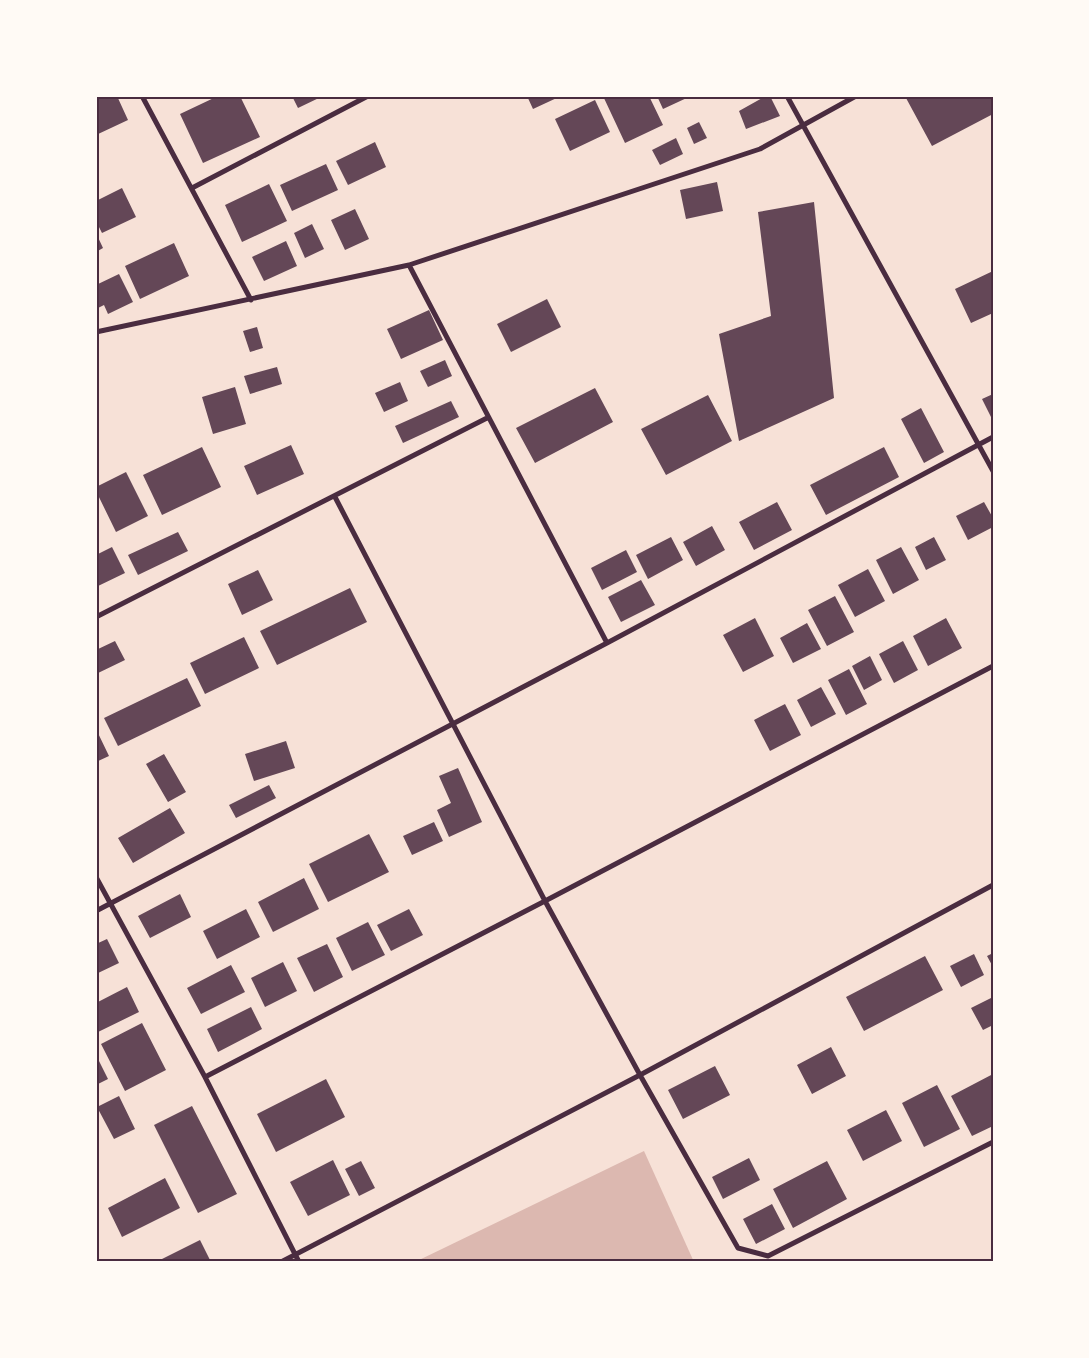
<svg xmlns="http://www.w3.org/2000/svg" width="1089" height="1358" font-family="Poppins,sans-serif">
<rect width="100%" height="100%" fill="#f7e1d7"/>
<path fill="#dcb8b0" d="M644,1151L694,1262H415Z"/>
<path fill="#644757" d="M105,96H117L128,120L96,135V100Z
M218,96H240L260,137L203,163L180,114Z
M292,96H323L298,108Z
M527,96H561L533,109Z
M603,96H649L663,125L625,143Z
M657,96H691L663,109Z
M766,96H770L780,116L746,129L739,111Z
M909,96H993V114L932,146L906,98Z
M595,100L610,132L570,151L555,119Z
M699,122L707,138L694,144L687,128Z
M676,138L683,154L660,165L652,150Z
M375,142L386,167L348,185L336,161Z
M326,164L338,190L292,211L280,185Z
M717,182L723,211L686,219L680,190Z
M269,184L287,221L242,242L225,205Z
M122,188L136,217L102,233L96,221V201Z
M814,202L834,398L739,441L719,334L771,316L758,212Z
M355,209L369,239L345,250L331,220Z
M312,224L324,249L305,258L294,233Z
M96,233L103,248L96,252Z
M286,241L297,266L264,281L252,257Z
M174,243L189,276L140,299L125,266Z
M993,271V313L971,323L955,289Z
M119,274L133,302L108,314L104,305L96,309V285Z
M547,299L561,327L511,352L497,324Z
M429,310L443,340L401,359L387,329Z
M257,327L263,348L250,352L243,331Z
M445,360L452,376L428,387L420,371Z
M277,367L282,384L250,394L244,376Z
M400,382L408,401L384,412L375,393Z
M235,387L246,424L213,434L202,397Z
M595,388L613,422L535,463L516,428Z
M993,394V421L982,399Z
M708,395L732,441L666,475L641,429Z
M451,401L459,417L403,443L395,426Z
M921,408L944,452L924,463L901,419Z
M291,445L304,474L257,495L244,466Z
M202,447L221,487L162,515L143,475Z
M884,447L899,477L826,515L810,485Z
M126,472L148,516L116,532L96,491V487Z
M777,502L792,530L754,550L739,522Z
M984,502L993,518V527L968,540L956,516Z
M712,526L725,550L696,566L683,542Z
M178,532L188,551L138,575L128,555Z
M671,537L683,560L648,579L636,555Z
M934,537L946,560L926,570L915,547Z
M112,547L125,573L96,587V555Z
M901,547L919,580L893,594L876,560Z
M626,550L637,572L602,590L591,568Z
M868,569L885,601L855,617L838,585Z
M258,570L273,600L242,615L228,584Z
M641,580L655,605L621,622L608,597Z
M350,588L367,622L277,665L260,631Z
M835,596L854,632L827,646L808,610Z
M755,618L774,656L743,672L723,635Z
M946,618L962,648L928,666L913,636Z
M807,623L821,649L793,663L780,638Z
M244,637L259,668L205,694L190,663Z
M115,641L125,660L96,674V650Z
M903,641L918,670L894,683L879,654Z
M870,656L882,680L864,690L852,666Z
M849,669L867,704L846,715L828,680Z
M187,678L201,706L118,746L104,718Z
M821,687L836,714L811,727L797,700Z
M785,704L801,735L770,751L754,720Z
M96,729L109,756L96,762Z
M286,741L295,768L254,781L245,754Z
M164,754L186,792L168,802L146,764Z
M458,768L482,822L449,837L437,810L451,803L439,776Z
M269,785L276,798L236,818L229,805Z
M170,808L185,833L133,863L118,838Z
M434,822L443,841L412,855L403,836Z
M369,834L389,872L328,902L309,864Z
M304,878L319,909L273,932L258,902Z
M180,894L191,917L150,938L138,916Z
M246,909L260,937L217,959L203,931Z
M409,909L423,935L391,951L377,925Z
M368,922L385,955L352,971L336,938Z
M107,939L119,963L96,974V944Z
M327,944L343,977L314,992L297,958Z
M993,953V967L987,956Z
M974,954L984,975L961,987L950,966Z
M925,956L943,990L864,1031L846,997Z
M283,962L297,991L265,1007L251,978Z
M231,965L245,992L201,1014L187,988Z
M127,987L139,1012L96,1033V1003Z
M993,997V1025L983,1030L971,1008Z
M251,1007L262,1029L218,1052L207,1029Z
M142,1023L166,1070L125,1091L101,1044Z
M831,1047L846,1076L812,1094L797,1065Z
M96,1055L108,1079L96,1085Z
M715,1066L730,1095L683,1119L668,1090Z
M993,1074V1126L972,1136L951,1096Z
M326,1079L345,1117L276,1152L257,1114Z
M937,1085L960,1129L924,1147L902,1103Z
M119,1096L135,1129L114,1139L97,1107Z
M192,1106L237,1194L198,1213L154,1125Z
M886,1110L902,1141L863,1161L847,1130Z
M749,1158L760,1180L723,1199L712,1177Z
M333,1160L350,1195L308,1216L290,1182Z
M361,1161L375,1188L359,1196L345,1169Z
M827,1161L847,1199L793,1228L773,1189Z
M165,1178L180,1208L122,1237L108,1208Z
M772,1204L785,1229L756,1244L743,1219Z
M200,1240L211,1262H156Z"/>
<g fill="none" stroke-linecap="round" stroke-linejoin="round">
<path stroke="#4a2c40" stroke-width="5" d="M142,96L251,300
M787,96L993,471
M192,188L368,96
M409,265L607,643
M96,332L409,265L760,149L856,96
M335,497L545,901L640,1075L738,1248L768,1256L993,1142
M96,617L487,418
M96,877L205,1077L299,1262
M96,911L607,643L993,437
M205,1077L545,901L993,666
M281,1262L640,1075L993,885"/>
</g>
<rect width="1089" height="1358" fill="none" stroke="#fffaf5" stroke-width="195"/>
<rect x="98" y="98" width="894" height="1162" fill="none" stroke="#4a2c40" stroke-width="2"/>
</svg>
